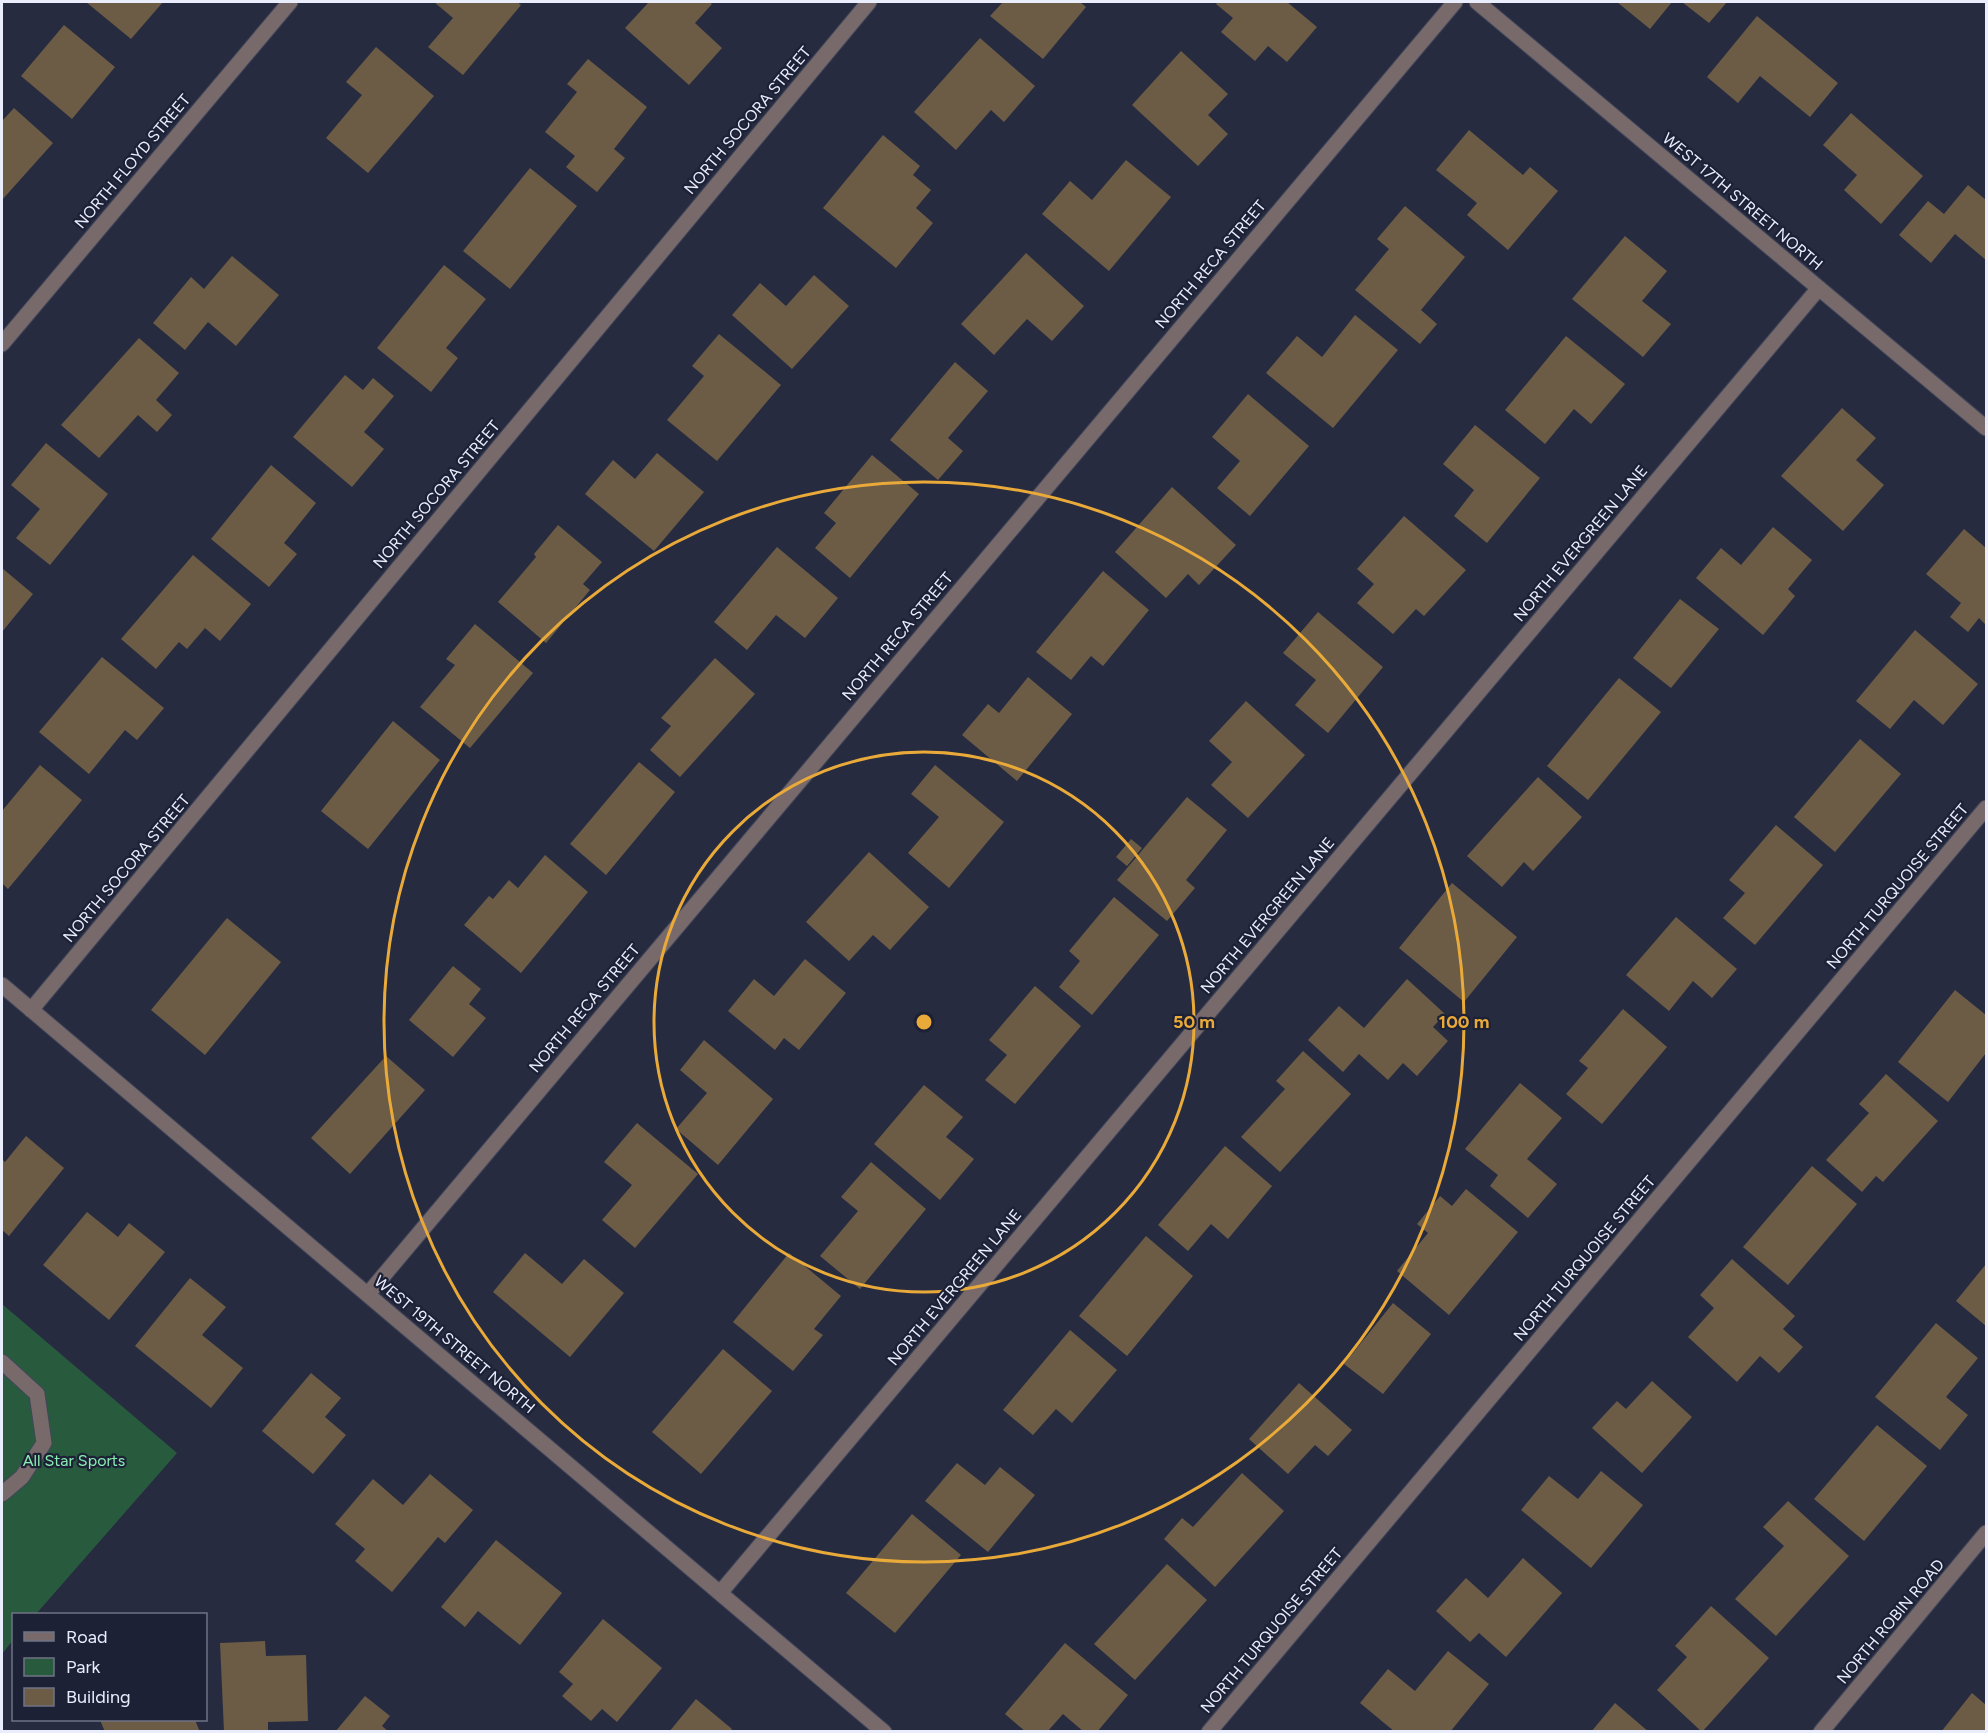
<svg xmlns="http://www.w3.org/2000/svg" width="1988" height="1733" font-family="Figtree,sans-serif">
<rect width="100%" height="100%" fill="#262b40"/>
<path fill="#285b3e" d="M2,1304L177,1453L36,1614H14L13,1640L2,1654Z"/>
<path fill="#6c5c46" d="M86,2H163L131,39Z
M434,2H517L521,5L463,75L428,47L453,18Z
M649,2H709L712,4L695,23L722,48L689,85L625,28Z
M1003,2H1080L1086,7L1043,59L990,16Z
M1218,2H1287L1317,27L1287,62L1268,46L1255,61L1221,32L1233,18L1216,4Z
M1617,2H1672L1650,29Z
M1682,2H1727L1709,23Z
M1757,16L1838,83L1810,117L1760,76L1738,103L1707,77Z
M64,25L115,67L72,119L21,76Z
M980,38L1035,86L1004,122L991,110L956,150L914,112Z
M376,47L434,96L368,173L326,138L362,95L346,82Z
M1181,51L1228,94L1208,115L1228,134L1198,166L1132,105Z
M588,59L647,107L614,149L625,158L597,192L566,167L575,156L545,132L577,92L567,84Z
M14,108L53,143L2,200V121Z
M1851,113L1923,176L1881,224L1844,190L1857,175L1823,145Z
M1469,130L1523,175L1530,167L1558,191L1508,250L1467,215L1477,203L1436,170Z
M883,135L920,166L913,175L931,190L916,208L933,223L896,268L823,208Z
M1126,160L1171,197L1109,271L1042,214L1070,181L1092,200Z
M530,168L577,206L510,289L463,251Z
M1968,185L1986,200V260L1955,234L1931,263L1899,235L1928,201L1944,214Z
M1405,206L1465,257L1421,310L1437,324L1420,344L1355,290L1389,249L1377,239Z
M1625,236L1667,271L1642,301L1671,324L1643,357L1572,299Z
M1026,253L1084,306L1052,341L1027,319L994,355L961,324Z
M232,256L279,295L236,346L208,322L185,350L153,323L191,277L204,289Z
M444,265L486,299L446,348L458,358L431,392L377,348Z
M814,275L849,306L792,369L732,315L760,283L786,306Z
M1355,315L1398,350L1333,428L1266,373L1297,336L1322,357Z
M719,334L781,385L717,461L667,420L704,376L692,366Z
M1566,336L1625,384L1591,424L1574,409L1545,444L1505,410Z
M139,338L179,373L156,400L172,415L157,432L138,415L99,458L61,425Z
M955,362L988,391L948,438L963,451L938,480L890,440Z
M345,375L363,390L373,378L394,396L364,432L384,449L352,487L293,437Z
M1248,394L1309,446L1250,516L1217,488L1240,461L1212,437Z
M1842,408L1876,438L1856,460L1884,485L1843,531L1781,476Z
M1475,425L1540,478L1487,543L1454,516L1474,490L1443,464Z
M46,443L108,494L50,565L16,538L40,509L11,485Z
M657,453L704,492L654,551L585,494L613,460L635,479Z
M872,455L919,494L850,578L815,548L836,523L824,513Z
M271,465L316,503L284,543L297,554L269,587L211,539Z
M1172,487L1236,545L1199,585L1188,574L1166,598L1115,552Z
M1404,516L1466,570L1424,616L1416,609L1393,634L1357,603L1374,584L1357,569Z
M558,525L602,562L583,584L590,590L546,643L498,602L536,557L534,554Z
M1773,527L1812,560L1788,589L1795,596L1763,635L1696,578L1721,548L1741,565Z
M1964,529L1986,548V625L1979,618L1968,632L1950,617L1961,603L1926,574Z
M777,547L838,598L805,638L776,615L747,650L714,622Z
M193,555L251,604L220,641L205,628L187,649L179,642L156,669L121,639Z
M2,568L33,594L2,632Z
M1103,571L1149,610L1103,666L1091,656L1071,680L1036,652Z
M1680,599L1719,629L1671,688L1633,658Z
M1318,612L1383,667L1328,733L1295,705L1316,680L1283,653Z
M475,624L533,673L470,748L420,707L455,665L446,659Z
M1915,630L1978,684L1943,725L1914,700L1890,729L1856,701Z
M102,657L164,708L137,740L125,730L89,774L39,732Z
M715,658L755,694L680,777L650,750L671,726L661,718Z
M1028,677L1072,714L1017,781L962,735L988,704L999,713Z
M1619,678L1661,712L1588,800L1547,766Z
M1246,701L1305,755L1248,818L1211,785L1232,762L1209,741Z
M393,721L440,760L368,849L321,811Z
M1860,739L1901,774L1835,852L1794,817Z
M639,762L675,792L606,875L570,844Z
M40,765L82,800L8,889L2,883V811Z
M935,765L1004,822L949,888L908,853L939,817L911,794Z
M1538,777L1582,817L1533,871L1524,862L1502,887L1467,856Z
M1187,797L1227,830L1186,880L1195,888L1167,921L1117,880Z
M1776,825L1823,865L1755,945L1723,918L1745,893L1729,880Z
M1131,839L1142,848L1127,866L1116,857Z
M869,852L929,907L890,950L873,935L849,961L806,922Z
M545,855L588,892L521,973L464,925L489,896L493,899L509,880L518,888Z
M1452,883L1517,937L1464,1002L1399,948Z
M1114,897L1159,935L1092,1015L1059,987L1080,961L1069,951Z
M1676,917L1737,969L1712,998L1693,981L1669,1011L1626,975Z
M227,918L281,962L205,1055L151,1010Z
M805,959L846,993L799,1050L784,1038L775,1050L728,1011L754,979L774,996Z
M453,966L481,989L469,1004L486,1018L453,1057L409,1020Z
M1407,979L1445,1014L1433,1027L1448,1041L1417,1076L1403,1063L1388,1080L1359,1054L1343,1072L1308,1040L1339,1006L1364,1028Z
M1035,986L1081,1026L1015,1104L985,1080L1007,1055L989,1040Z
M1955,990L1986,1015V1053L1948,1102L1898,1062Z
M1623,1009L1667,1047L1602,1124L1566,1094L1588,1068L1579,1061Z
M704,1040L773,1099L718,1165L676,1129L707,1093L680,1070Z
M1303,1051L1351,1094L1280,1172L1241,1137L1285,1089L1276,1081Z
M386,1056L425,1090L350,1174L311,1138Z
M1886,1074L1938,1121L1883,1182L1876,1176L1862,1192L1826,1160L1869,1113L1859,1104Z
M1520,1083L1562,1118L1527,1159L1557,1184L1528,1218L1490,1186L1498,1175L1465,1149Z
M924,1085L963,1117L946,1137L974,1159L940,1200L874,1144Z
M637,1123L698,1174L635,1248L602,1220L632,1185L604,1162Z
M26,1136L64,1168L9,1236L2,1230V1159L5,1162Z
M1225,1146L1272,1186L1228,1239L1211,1224L1188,1251L1158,1225Z
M871,1162L926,1209L860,1289L820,1256L858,1211L841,1197Z
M1812,1166L1857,1204L1788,1285L1743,1247Z
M1466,1189L1518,1232L1449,1315L1397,1271L1428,1233L1417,1224L1440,1196L1452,1206Z
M87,1212L118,1237L129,1223L165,1252L109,1320L43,1265Z
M1146,1236L1193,1276L1127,1356L1079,1316Z
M525,1253L562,1284L584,1259L624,1293L570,1357L493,1292Z
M789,1253L841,1296L814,1329L823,1335L793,1371L733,1322Z
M1732,1259L1795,1316L1783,1329L1803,1347L1779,1373L1760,1356L1737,1382L1688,1337L1714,1308L1700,1295Z
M1986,1264V1326L1956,1301Z
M190,1278L226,1307L202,1335L243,1368L211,1408L135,1346Z
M1393,1303L1431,1334L1383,1394L1344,1364Z
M1936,1323L1978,1358L1946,1397L1968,1415L1940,1450L1875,1397Z
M1070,1330L1117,1370L1072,1423L1056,1409L1033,1435L1003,1410Z
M723,1349L772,1391L701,1474L652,1432Z
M311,1373L341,1398L325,1417L346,1435L313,1474L262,1431Z
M1652,1381L1692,1417L1642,1473L1592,1428L1617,1401L1626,1409Z
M1299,1383L1352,1430L1328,1456L1315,1445L1288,1474L1249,1439Z
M1877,1425L1927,1466L1864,1541L1814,1499Z
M957,1463L985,1485L1000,1467L1035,1495L988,1552L925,1501Z
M1601,1471L1643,1505L1591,1568L1521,1510L1549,1476L1578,1499Z
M1242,1473L1284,1511L1215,1587L1164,1539L1182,1518L1193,1527Z
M430,1474L473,1510L445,1543L438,1537L392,1592L355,1561L365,1549L335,1524L373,1479L403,1505Z
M1788,1501L1849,1556L1776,1636L1735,1599L1784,1546L1763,1527Z
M912,1514L961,1555L895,1633L846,1593Z
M496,1540L562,1593L520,1645L478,1611L465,1627L441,1607Z
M1523,1558L1562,1593L1506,1657L1479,1633L1470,1642L1436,1611L1466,1578L1488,1598Z
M1167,1564L1207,1600L1135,1680L1094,1644Z
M1711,1606L1769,1658L1702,1732L1657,1690L1687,1657L1675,1646Z
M603,1619L662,1668L617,1722L602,1709L591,1721L562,1696L573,1684L559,1672Z
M265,1641L266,1656L306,1655L308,1721L268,1722V1732H224L220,1643Z
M1065,1643L1128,1695L1097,1732H1084L1063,1714L1047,1732H1026L1005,1714Z
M1448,1651L1489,1684L1450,1732H1395L1360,1703L1388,1669L1415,1691Z
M1972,1693L1986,1705V1732H1941Z
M365,1696L390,1716L382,1726L389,1732H335Z
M696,1699L732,1729L730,1732H669Z
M1615,1703L1649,1732H1591Z
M100,1720H195L200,1732H105Z"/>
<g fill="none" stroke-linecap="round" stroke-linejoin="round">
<defs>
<path id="lane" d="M2,1362L37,1394L44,1443L22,1477L2,1494"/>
<path id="street" d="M1477,2L1986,428
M2,344L290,2
M2,985L884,1732
M31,1010L869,2
M368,1294L1455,2
M720,1593L1819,288
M1209,1732L1986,808
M1821,1732L1986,1533"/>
</defs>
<use href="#lane" stroke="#41465a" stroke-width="17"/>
<use href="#street" stroke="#41465a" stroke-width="17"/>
<use href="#lane" stroke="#786a6b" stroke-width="15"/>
<use href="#street" stroke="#786a6b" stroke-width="15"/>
</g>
<g fill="none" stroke="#eaaa39" stroke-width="3">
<circle cx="924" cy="1022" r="270"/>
<circle cx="924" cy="1022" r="540"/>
</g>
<g text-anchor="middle" stroke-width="4.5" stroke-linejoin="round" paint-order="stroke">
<g font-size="16" fill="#eaedfc" stroke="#1d2136">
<text transform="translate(747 120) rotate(-50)" y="6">NORTH SOCORA STREET</text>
<text transform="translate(132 161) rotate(-50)" y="6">NORTH FLOYD STREET</text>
<text transform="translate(1743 201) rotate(40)" y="6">WEST 17TH STREET NORTH</text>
<text transform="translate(1210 264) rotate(-50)" y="6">NORTH RECA STREET</text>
<text transform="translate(436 494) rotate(-50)" y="6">NORTH SOCORA STREET</text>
<text transform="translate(1580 543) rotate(-50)" y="6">NORTH EVERGREEN LANE</text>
<text transform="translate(897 636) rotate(-50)" y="6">NORTH RECA STREET</text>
<text transform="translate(126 868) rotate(-50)" y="6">NORTH SOCORA STREET</text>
<text transform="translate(1897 886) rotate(-50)" y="6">NORTH TURQUOISE STREET</text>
<text transform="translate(1267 915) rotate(-50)" y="6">NORTH EVERGREEN LANE</text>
<text transform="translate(584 1008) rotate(-50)" y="6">NORTH RECA STREET</text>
<text transform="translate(1584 1258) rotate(-50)" y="6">NORTH TURQUOISE STREET</text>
<text transform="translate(954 1287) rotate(-50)" y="6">NORTH EVERGREEN LANE</text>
<text transform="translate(455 1344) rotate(40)" y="6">WEST 19TH STREET NORTH</text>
<text transform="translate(1890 1621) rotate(-50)" y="6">NORTH ROBIN ROAD</text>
<text transform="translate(1271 1630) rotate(-50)" y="6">NORTH TURQUOISE STREET</text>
</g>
<g font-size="16" fill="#88edb1" stroke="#1d2136">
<text x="74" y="1466">All Star Sports</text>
</g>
</g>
<circle cx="924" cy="1022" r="9" fill="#eaaa39" stroke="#1d2136" stroke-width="3"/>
<g font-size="18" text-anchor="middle" font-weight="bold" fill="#eaaa39" stroke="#1d2136" stroke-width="4.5" stroke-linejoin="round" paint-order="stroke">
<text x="1194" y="1028">50 m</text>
<text x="1464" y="1028">100 m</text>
</g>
<rect width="1988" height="1733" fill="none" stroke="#eaedfc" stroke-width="6"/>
<rect x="12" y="1613" width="195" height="108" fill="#1d2136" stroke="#6f7385" stroke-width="1.5"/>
<rect x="24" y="1632" width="30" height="9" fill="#786a6b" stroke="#6f7385" stroke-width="1.5"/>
<text x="66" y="1643" font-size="18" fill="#eaedfc">Road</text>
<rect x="24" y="1658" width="30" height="18" fill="#285b3e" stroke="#6f7385" stroke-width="1.5"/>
<text x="66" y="1673" font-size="18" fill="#eaedfc">Park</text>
<rect x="24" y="1688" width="30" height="18" fill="#6c5c46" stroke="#6f7385" stroke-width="1.5"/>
<text x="66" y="1703" font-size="18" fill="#eaedfc">Building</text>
</svg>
